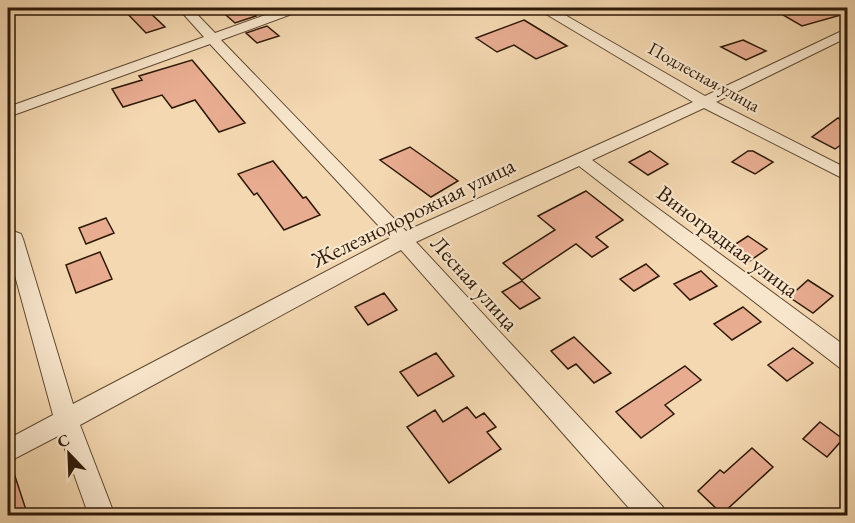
<svg xmlns="http://www.w3.org/2000/svg" width="855" height="523" font-family="'EB Garamond',serif">
<rect width="100%" height="100%" fill="#f4d8b1"/>
<filter id="stains"><feTurbulence type="fractalNoise" baseFrequency=".00333" numOctaves="4"/><feColorMatrix values="0 0 0 0 .2 0 0 0 0 .09 0 0 0 0 .02 0 0 0 .5 -.17"/></filter>
<radialGradient id="worn" r=".72"><stop offset=".6" stop-color="#630" stop-opacity="0"/><stop offset="1" stop-color="#630" stop-opacity=".3"/></radialGradient>
<path fill="#e8ac91" stroke="#2e1908" stroke-width="1.5" d="M122,8H145L165,27L146,33Z
M218,8H246L256,16L235,23Z
M771,8H848V13L802,26Z
M524,20L567,46L536,59L514,45L497,52L476,38Z
M267,26L279,36L257,43L246,33Z
M743,40L766,51L746,60L721,47Z
M192,60L245,123L219,132L195,100L172,108L162,95L123,107L112,89L142,80L139,76Z
M838,118L848,123V140L835,149L812,137Z
M410,147L458,181L431,197L380,160Z
M650,151L668,164L648,175L629,162Z
M748,151H753L773,162L755,174L732,162Z
M273,161L303,198L306,197L320,215L284,230L257,193L254,195L238,174Z
M586,191L623,220L596,237L608,247L592,257L576,244L522,280L503,263L555,230L538,216Z
M106,218L114,233L86,244L79,228Z
M748,236L767,249L748,262L728,249Z
M100,252L112,279L76,293L66,265Z
M646,264L659,276L634,291L620,279Z
M701,271L717,286L690,300L674,284Z
M808,280L833,296L813,313L789,297Z
M522,281L540,298L520,309L502,292Z
M384,293L397,310L368,325L355,307Z
M743,307L761,322L732,340L714,324Z
M574,337L611,373L594,383L576,364L568,369L551,351Z
M793,348L813,363L787,381L768,365Z
M436,353L454,376L418,396L400,372Z
M685,366L701,380L665,405L674,414L641,438L616,412Z
M467,407L476,418L484,413L496,427L487,432L501,449L449,483L407,427L435,410L443,422Z
M820,422L843,439L827,457L803,439Z
M752,448L773,467L722,514L698,491L720,470L724,473Z
M11,464L28,516H8V465Z"/>
<g fill="none" stroke-linecap="round" stroke-linejoin="round">
<defs>
<path id="street" d="M178,8H191L215,33L285,8H302L300,11L221,40L406,231L693,102L541,11L539,8H553L705,96L848,28V37L716,102L848,169V181L704,108L592,160L848,348V370L840,368L579,166L416,242L663,507L667,516H636L401,250L80,425L115,516H89L60,435L8,462V439L53,415L8,250V229L21,234L23,239L73,404L390,238L210,44L8,117V107L204,37Z"/>
</defs>
<use href="#street" stroke="#604932" stroke-width="2"/>
<use href="#street" fill="#f8e6cc" fill-rule="evenodd"/>
</g>
<g text-anchor="middle" stroke-width="4.5" stroke-linejoin="round" paint-order="stroke">
<g font-size="18" fill="#2e1908" stroke="#f8e6cc">
<text transform="translate(704 77) rotate(29)" y="6">Подлесная улица</text>
</g>
<g font-size="22" fill="#2e1908" stroke="#f8e6cc">
<text transform="translate(413 212) rotate(-26)" y="8">Железнодорожная улица</text>
<text transform="translate(728 241) rotate(37)" y="8">Виноградная улица</text>
<text transform="translate(475 283) rotate(48)" y="8">Лесная улица</text>
</g>
</g>
<rect width="855" height="523" fill="none" stroke="#f4d8b1" stroke-width="30"/>
<rect x="9" y="9" width="837" height="505" fill="none" stroke="#2e1908" stroke-width="3"/>
<rect x="15" y="15" width="825" height="493" fill="none" stroke="#2e1908" stroke-width="1.5"/>
<g transform="translate(69 454) rotate(337)" stroke="#f8e6cc" stroke-width="4.5" paint-order="stroke">
<path d="M0-4.5L10 22L0 15L-10 22Z" fill="#2e1908"/>
<text y="-9" font-size="16" font-weight="bold" text-anchor="middle" fill="#2e1908">С</text>
</g>
<rect width="100%" height="100%" filter="url(#stains)"/>
<rect width="100%" height="100%" fill="url(#worn)"/>
</svg>
